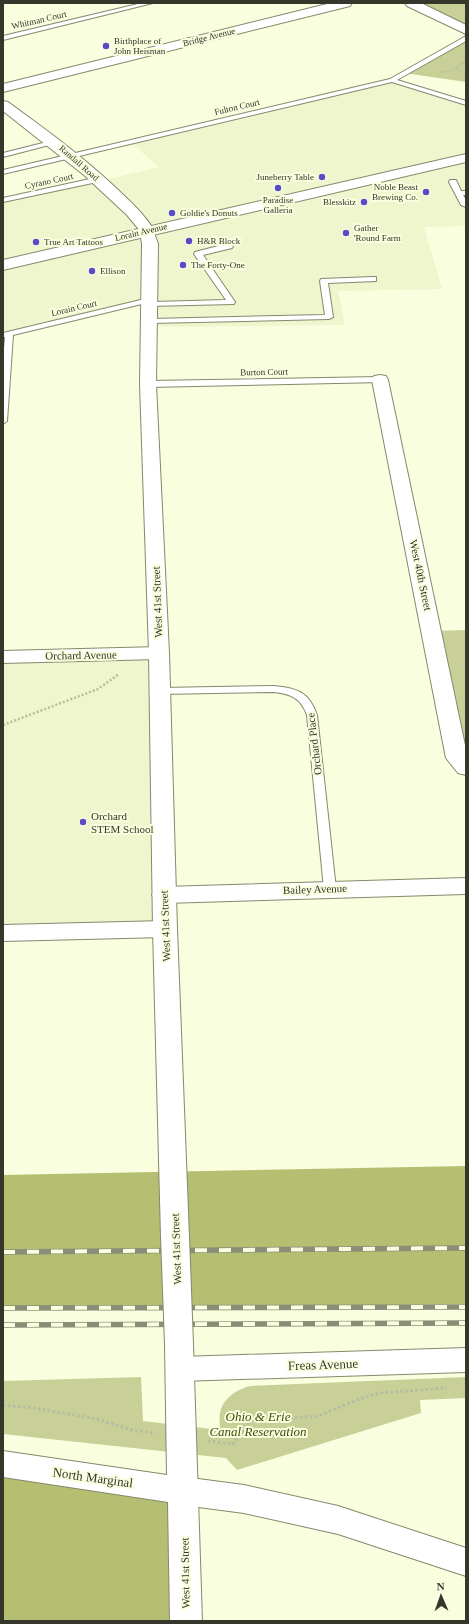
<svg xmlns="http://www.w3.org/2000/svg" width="469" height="1624" font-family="Georgia,serif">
<rect width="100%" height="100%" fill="#f9fede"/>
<path fill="#eff5cd" d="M392,80L466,103V226L424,227L442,289L338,291L345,325L149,327V301L3,335V200L101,181L159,167L130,142Z
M159,653L165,929L3,933V657Z"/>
<path fill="#c9d097" d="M411,3H466V30Z
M466,38V82L404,73Z
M466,630V768L432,631Z
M141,1377L143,1421L220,1430C220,1425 219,1419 220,1413C223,1398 236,1390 250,1386L466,1377V1398L420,1400L421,1413L237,1470L226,1458L3,1434V1381Z"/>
<path fill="#b6be71" d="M466,1166V1304L244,1307L3,1308V1175Z
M3,1464L183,1491L186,1621H3Z"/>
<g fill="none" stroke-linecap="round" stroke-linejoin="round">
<defs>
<path id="lane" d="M142,3H153L3,40V36Z
M466,36V41L397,80L466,101V105L392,82L3,174V170L390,79Z
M55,140L57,141V143L3,157V153Z
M99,177H102V181L3,202V198Z
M450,180H456L461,191H466V195H463L466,200V207L461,205L449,182Z
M226,244H229L233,246L232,248L203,255L235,302L234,304L149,306H146V303L13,335L7,421L3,424V360L5,337H3V333L149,298H152V302L226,300L194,254L195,252Z
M373,277H376V281L328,283L333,317L329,319L150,323L146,321L150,319L325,315L320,281L321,279Z
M380,377L383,378L384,380L383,382L148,387L144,384L148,381Z
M274,686C297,688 309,692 317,715L336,889L334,892H326L324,889L307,715C301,698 291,694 274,692L160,694L155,691L160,688Z"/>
<path id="street" d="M331,3H352L350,6L3,92V84Z
M405,3H421L466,25V34L407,6Z
M3,101L8,102C45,129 82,156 115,187C130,201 144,214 154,230L152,233L147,234L142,233L127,215L84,175L3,111Z
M380,375L386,376L388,380L466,750V775L458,773L446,758L372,380L374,376Z
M159,647L166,649L169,653L166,657L159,659L3,663V651Z
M466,878V894L164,903L156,901L152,895L156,889L164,887Z
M165,921L173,923L177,929L173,935L165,937L3,941V925Z
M466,1348V1372L180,1381L170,1378L166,1369L170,1360L180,1357Z"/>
<path id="secondary" d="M147,226L152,227L158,244L156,384L169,653L177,929L189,1237L185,1245L175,1248L165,1245L161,1237L153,929L149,653L140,384L142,244L140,230L142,227Z
M179,1332L189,1335L193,1344L202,1621H170L168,1502L3,1477V1451L167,1475L165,1344L169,1335Z"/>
<path id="primary" d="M466,154V162L3,270V260Z"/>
<path id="highway" d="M183,1477L244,1485L338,1506L466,1548V1576L338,1534L244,1513L183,1505L172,1501L168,1491L172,1481Z"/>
</defs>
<use href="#lane" stroke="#85896c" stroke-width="2"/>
<use href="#street" stroke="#85896c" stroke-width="2"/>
<use href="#secondary" stroke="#85896c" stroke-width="2"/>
<use href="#primary" stroke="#85896c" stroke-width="2"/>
<use href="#highway" stroke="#85896c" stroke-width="2"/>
<path stroke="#b7bba2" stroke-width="1.5" stroke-dasharray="1 1" stroke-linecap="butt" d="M466,62L458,65L456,68L466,74
M440,72L457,70"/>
<path stroke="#b7bba2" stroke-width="2.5" stroke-dasharray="2 2" stroke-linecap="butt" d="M3,725L98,689L119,674"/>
<path stroke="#b7bba2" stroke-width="3" stroke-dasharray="2.5 2.5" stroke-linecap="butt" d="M3,1405L35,1408L97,1419L132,1430L154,1433
M208,1441L233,1444L250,1420L266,1416L295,1418L318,1416L362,1398L380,1393L446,1388"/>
<use href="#lane" fill="#fff" fill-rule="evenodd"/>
<use href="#street" fill="#fff" fill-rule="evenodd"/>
<use href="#secondary" fill="#fff" fill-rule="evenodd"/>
<use href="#primary" fill="#fff" fill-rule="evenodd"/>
<use href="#highway" fill="#fff" fill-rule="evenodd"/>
<defs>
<path id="rail" d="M3,1252L466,1248
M3,1308L466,1307
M3,1325L466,1323"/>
</defs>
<use href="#rail" stroke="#8a8d78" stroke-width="5.5"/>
<use href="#rail" stroke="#f9fede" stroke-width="4" stroke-dasharray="12" stroke-linecap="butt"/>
<defs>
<path id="secondary-bridge" d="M175,1237L179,1344"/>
</defs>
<use href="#secondary-bridge" stroke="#85896c" stroke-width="30" stroke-linecap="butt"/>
<use href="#secondary-bridge" stroke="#fff" stroke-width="28"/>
</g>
<g fill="#584cc4" stroke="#f9fede" stroke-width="1.5">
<circle cx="106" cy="46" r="4"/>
<circle cx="322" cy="177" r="4"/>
<circle cx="278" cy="188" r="4"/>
<circle cx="426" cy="192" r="4"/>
<circle cx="364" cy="202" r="4"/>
<circle cx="172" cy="213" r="4"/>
<circle cx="346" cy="233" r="4"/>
<circle cx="189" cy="241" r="4"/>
<circle cx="36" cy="242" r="4"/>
<circle cx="183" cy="265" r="4"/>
<circle cx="92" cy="271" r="4"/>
<circle cx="83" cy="822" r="4"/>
</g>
<g text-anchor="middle" stroke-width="4" stroke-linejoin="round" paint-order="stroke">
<g font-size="9" fill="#35372b" stroke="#f9fede">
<text transform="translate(39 20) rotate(-13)" y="3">Whitman Court</text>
<text transform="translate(209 37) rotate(-14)" y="3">Bridge Avenue</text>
<text transform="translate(237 107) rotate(-13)" y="3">Fulton Court</text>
<text transform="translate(79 163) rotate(41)" y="3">Randall Road</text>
<text transform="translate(49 181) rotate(-12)" y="3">Cyrano Court</text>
<text transform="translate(141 232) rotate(-13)" y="3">Lorain Avenue</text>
<text transform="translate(74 308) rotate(-13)" y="3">Lorain Court</text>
<text transform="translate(264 372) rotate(-1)" y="3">Burton Court</text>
</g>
<g font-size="9" fill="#35372b" stroke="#f9fede" text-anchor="start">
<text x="114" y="44">Birthplace of<tspan x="114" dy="10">John Heisman</tspan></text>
<text x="314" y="180" text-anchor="end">Juneberry Table</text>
<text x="418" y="190" text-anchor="end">Noble Beast<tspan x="418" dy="10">Brewing Co.</tspan></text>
<text x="278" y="203" text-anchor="middle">Paradise<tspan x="278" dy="10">Galleria</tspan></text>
<text x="356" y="205" text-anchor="end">Blesskitz</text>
<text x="180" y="216">Goldie's Donuts</text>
<text x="354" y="231">Gather<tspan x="354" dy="10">'Round Farm</tspan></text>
<text x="197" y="244">H&amp;R Block</text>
<text x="44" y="245">True Art Tattoos</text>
<text x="191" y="268">The Forty-One</text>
<text x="100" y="274">Ellison</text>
</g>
<g font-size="11" fill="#35372b" stroke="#f9fede">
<text transform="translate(421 575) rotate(78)" y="4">West 40th Street</text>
<text transform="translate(157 602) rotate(-92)" y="4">West 41st Street</text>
<text transform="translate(81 655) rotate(-1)" y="4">Orchard Avenue</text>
<text transform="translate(314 744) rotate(-97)" y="4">Orchard Place</text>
<text transform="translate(315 889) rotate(-2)" y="4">Bailey Avenue</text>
<text transform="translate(165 926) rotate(-92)" y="4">West 41st Street</text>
<text transform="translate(176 1249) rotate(-92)" y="4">West 41st Street</text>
<text transform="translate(185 1573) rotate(-91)" y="4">West 41st Street</text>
</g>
<g font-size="11" fill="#35372b" stroke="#f9fede" text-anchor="start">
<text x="91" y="820">Orchard<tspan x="91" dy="13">STEM School</tspan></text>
</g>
<g font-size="13" fill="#35372b" stroke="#f9fede">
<text transform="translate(323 1364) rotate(-2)" y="5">Freas Avenue</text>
<text transform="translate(93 1477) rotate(8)" y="5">North Marginal</text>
</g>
<g font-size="13" font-style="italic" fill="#454a0f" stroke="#f9fede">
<text x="258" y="1421">Ohio &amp; Erie<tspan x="258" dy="15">Canal Reservation</tspan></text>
</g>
</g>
<rect width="469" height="1624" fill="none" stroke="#35372b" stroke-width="8"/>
<g transform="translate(441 1596) rotate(358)" stroke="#f9fede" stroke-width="3" paint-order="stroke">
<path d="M0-3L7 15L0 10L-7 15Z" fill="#35372b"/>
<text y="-6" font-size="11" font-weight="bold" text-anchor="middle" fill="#35372b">N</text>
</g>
</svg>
